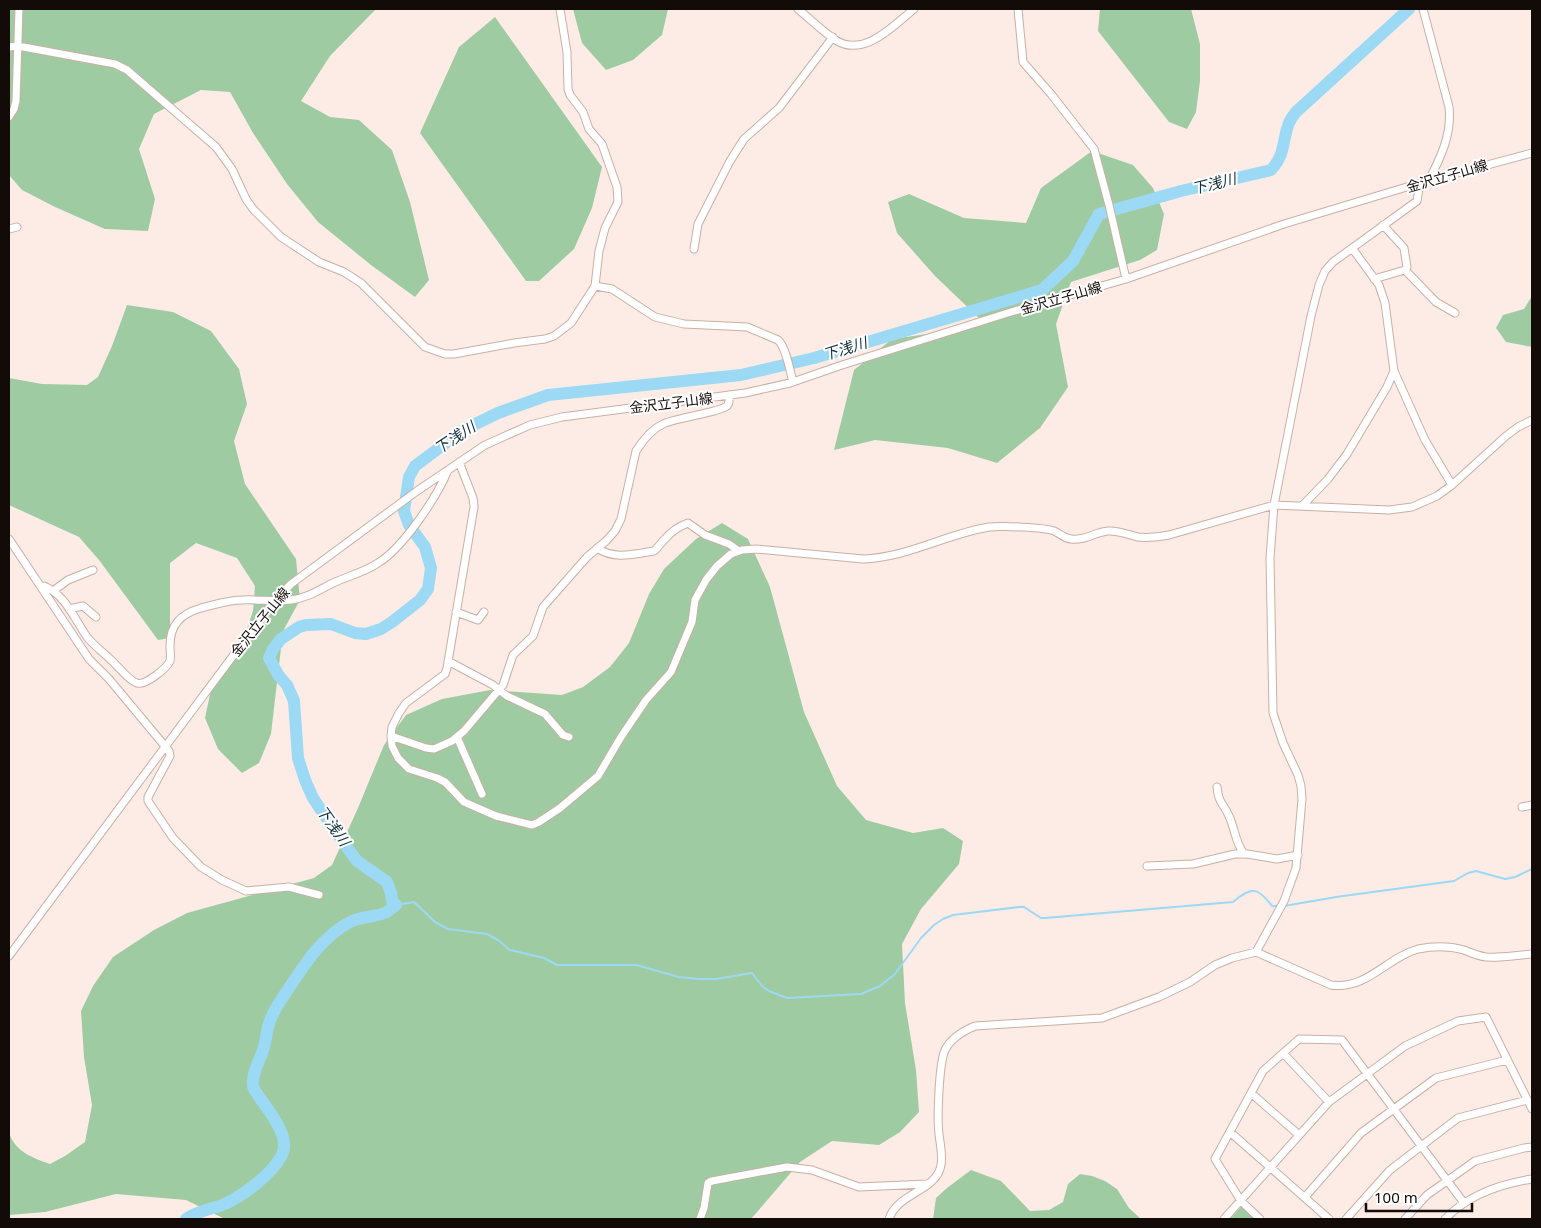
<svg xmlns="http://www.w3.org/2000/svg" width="1541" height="1228" font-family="'Noto Sans','Noto Sans JP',sans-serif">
<rect width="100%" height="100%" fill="#fdece6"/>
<path fill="#9fcba3" d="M9,9H376L330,56L301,101L330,117L359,120L392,150L410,202L429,280L415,297L371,265L318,222L287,184L253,133L230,92L201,90L154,114L139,149L155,199L148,231L105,229L55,207L22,190L9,175Z
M573,9H668L662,35L633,60L606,70L582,43Z
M1100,9H1191L1200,44V81L1196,112L1187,129L1169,122L1098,31Z
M495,17L602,167L592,208L574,249L539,281H526L420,133L459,47Z
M1092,151L1133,165L1153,188L1164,214L1157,250L1140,260L1071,282L1056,324L1068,387L1040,428L997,463L948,448L875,440L834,450L854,370L892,339L955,330L980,319L935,276L897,233L888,202L909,194L964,218L1026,223L1041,188Z
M1532,296V347L1506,342L1496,328L1503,315L1524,309Z
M127,305L173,312L211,331L239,369L247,404L234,441L245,484L296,559L300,600L283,631L271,734L259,763L242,773L218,749L205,718L212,685L242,643L253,611L255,586L237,558L196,543L170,563V638L158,640L99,560L79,537L9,505V378L42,384L87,385L98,377L112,346Z
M722,523L748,539L770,587L804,712L837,786L866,820L913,833L943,828L963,841L959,864L921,909L902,944L905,1003L916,1070L919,1112L900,1132L879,1145L832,1141L800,1162L751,1219H225L186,1200L116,1194L45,1212L9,1215V1132C14,1151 33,1158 50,1164L65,1156L85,1142L92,1105L84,1057L81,1011L93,986L113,957L154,930L187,913L314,878L332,865L358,808L384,745L406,715L442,699L490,690L562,695L583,687L610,667L629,643L649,594L664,569L696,539Z
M971,1170L1001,1181L1030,1211L1049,1210L1063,1202L1068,1184L1080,1174L1092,1176L1105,1181L1117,1189L1129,1208L1141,1219H933L936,1198L947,1188Z
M1242,1206L1256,1219H1230Z"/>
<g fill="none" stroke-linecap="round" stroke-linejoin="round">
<path stroke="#9cd9f4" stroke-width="2" d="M396,905L414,902L435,922L448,929L487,934L498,940L510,950L544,958L557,965H636L679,977L699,979H716L752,973L762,986L769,991L787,998L861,994L880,986L895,974L921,938L934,925L943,919L953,915L1019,907H1024L1041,918H1045L1233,902C1251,887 1257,886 1272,906H1280
M1284,906L1336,897L1454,881L1468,873L1476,871L1505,879L1515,877L1532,869"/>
<path stroke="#9cd9f4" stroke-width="12" d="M186,1219C197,1211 212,1209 225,1204C244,1195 272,1174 282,1155C292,1135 264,1106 254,1089C249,1080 260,1059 263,1050C266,1042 266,1035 268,1027C271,1015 278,1004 285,994C303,967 321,937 350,922C362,916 377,917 387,912C390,910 393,907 396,905L392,901L391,893L387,882L357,861L333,828L313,798L305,780L298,758L294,701L287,685L279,676L269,658L273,649L281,639L299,627L306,625L331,624L355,633L366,634L381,629L392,622L420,600L428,589L431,568L425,547L409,525L404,511L409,477L415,466L463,430L498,413L548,395L741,375L814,358L1042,290L1073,261L1099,214L1181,191L1271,170C1285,155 1282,143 1288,126C1289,121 1293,116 1296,112L1409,9"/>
<defs>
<path id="minor" d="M798,9C810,19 823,32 837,41C865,57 894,25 914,9
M1018,9L1023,62L1051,94L1094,149L1109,205L1126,279
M1423,9L1449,107C1452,134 1441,157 1429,180
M9,47L18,46L115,64L127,70L216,147L232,169L246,199L253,209L281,237L319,262L344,272L361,283L425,347L445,354H454L514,343L545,339L554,336L571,323L595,286L599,251L605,228L618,202L617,187L602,144L589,129L583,112L570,95L568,89L567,52L560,9
M9,117L14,109L16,101L19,9
M9,229L17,227
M694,249L698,224L730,161L744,139L779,108L833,37
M1405,270L1436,302L1455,313
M1374,279L1405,270L1407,267L1404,248L1383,225
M595,286L612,289L655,317L684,324L747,327L778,340C786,347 790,371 793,382
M1394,371L1425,440L1452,485
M459,462L473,498L474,507L447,668L445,674L406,703L399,713L392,727L391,736L392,746L398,758L409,769L437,778L445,782L464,802L496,816L532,825L539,822L560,808L598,776L621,737L646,700L671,672L692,622L695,600L706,580L717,566L731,554L742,550L756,549L863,559C906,558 946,534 989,527C1001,526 1044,527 1054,531C1061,534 1063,538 1071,539C1085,541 1095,532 1108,531C1118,530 1129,535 1138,537C1148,538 1159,537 1169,535L1274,505L1389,510L1412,507L1437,496L1452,485L1506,436L1518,427L1532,420
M1302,506L1328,479L1347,454L1387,387L1394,371L1385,303L1379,285L1352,248
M9,539L89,659L109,679L169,751L170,756L148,797V801L173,838L201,867L222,880L246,891L289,887L319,895
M597,548C614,560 635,554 654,551C659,547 661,542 666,538C671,532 680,526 688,523L705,535L729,544L739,551
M41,586H44C65,594 75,620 87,637C96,648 108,656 117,666C123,672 130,681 137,683C145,686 167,668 170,661C171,656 170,650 170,646C170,624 181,614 201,608C214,605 228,600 242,600C258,599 275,602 291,600C307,598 319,590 333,583C348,576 365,572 378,563C403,548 437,497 448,470
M53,591L68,580L93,570
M69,609L83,606L96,617
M456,612L478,620L484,612
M448,661L493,685L507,696L545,714L563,735L569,737
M391,736L426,748L434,749L452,741L464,731L503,685L513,655L533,636L543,607L587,557L606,541L615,531L621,519L636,451C643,440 652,429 663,424C678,417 718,413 727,406C730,403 729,399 729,395
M457,737L482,794
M1217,787C1219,805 1223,802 1229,816C1235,829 1235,842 1244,854
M1522,807L1532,805
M1147,866L1193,864L1235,854H1247L1277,859L1298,855
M1256,952L1284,901L1296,868L1302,799L1301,786L1298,775L1283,743L1273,713L1270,558L1274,505L1311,316L1319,285L1325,271L1333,262L1417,201L1420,183
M9,956L271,605L291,584L417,491L485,445L530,425L562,417L745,393L790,383L839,366L1011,312L1126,279L1284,224L1420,183L1532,153
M1283,1053L1329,1102
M1251,1093L1299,1135
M1230,1132L1329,1219
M1305,1197L1361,1133L1436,1078L1507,1060
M700,1219L704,1208L708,1183L712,1181L787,1167L812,1170L859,1187L927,1184
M889,1219C897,1193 937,1191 941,1165C943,1156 940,1144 939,1134C937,1118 939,1063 945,1050C951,1038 963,1031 975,1026L1102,1018L1159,997L1190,982L1215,965L1232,958L1256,952L1331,985C1367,990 1386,958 1418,949C1433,946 1450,946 1464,950C1471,953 1479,956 1486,957C1502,958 1517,955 1532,954
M1224,1219L1329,1102L1405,1046L1458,1021L1486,1017L1532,1109
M1260,1219L1241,1201L1215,1159L1263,1071L1299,1039L1342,1040L1464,1203
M1346,1219L1390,1170L1458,1118L1527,1100
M1405,1219L1427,1195L1475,1161L1524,1148L1532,1147
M1445,1219C1468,1195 1500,1184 1532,1179"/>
</defs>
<use href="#minor" stroke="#caafa5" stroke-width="9"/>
<use href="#minor" stroke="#fff" stroke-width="7"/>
</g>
<g text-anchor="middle" stroke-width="4" stroke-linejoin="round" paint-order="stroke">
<g font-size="14" fill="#130b07" stroke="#fff">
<text transform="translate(1447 176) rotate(-16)" y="5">金沢立子山線</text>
<text transform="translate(1061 298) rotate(-16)" y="5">金沢立子山線</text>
<text transform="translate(671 403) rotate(-7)" y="5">金沢立子山線</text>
<text transform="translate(260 622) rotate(-51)" y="5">金沢立子山線</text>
</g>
<g font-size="15" font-style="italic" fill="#122f3b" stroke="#fff">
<text transform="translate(1214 184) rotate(-14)" y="5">下浅川</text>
<text transform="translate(845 349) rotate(-17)" y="5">下浅川</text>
<text transform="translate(455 438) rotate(-33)" y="5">下浅川</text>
<text transform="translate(333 826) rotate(55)" y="5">下浅川</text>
</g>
</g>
<rect width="1541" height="1228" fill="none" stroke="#130b07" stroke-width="20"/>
<path d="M1366 1203v8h106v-8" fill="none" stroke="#130b07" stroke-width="2.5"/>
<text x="1374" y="1203" font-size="15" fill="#130b07" stroke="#ffffff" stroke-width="4" paint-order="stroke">100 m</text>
</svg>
